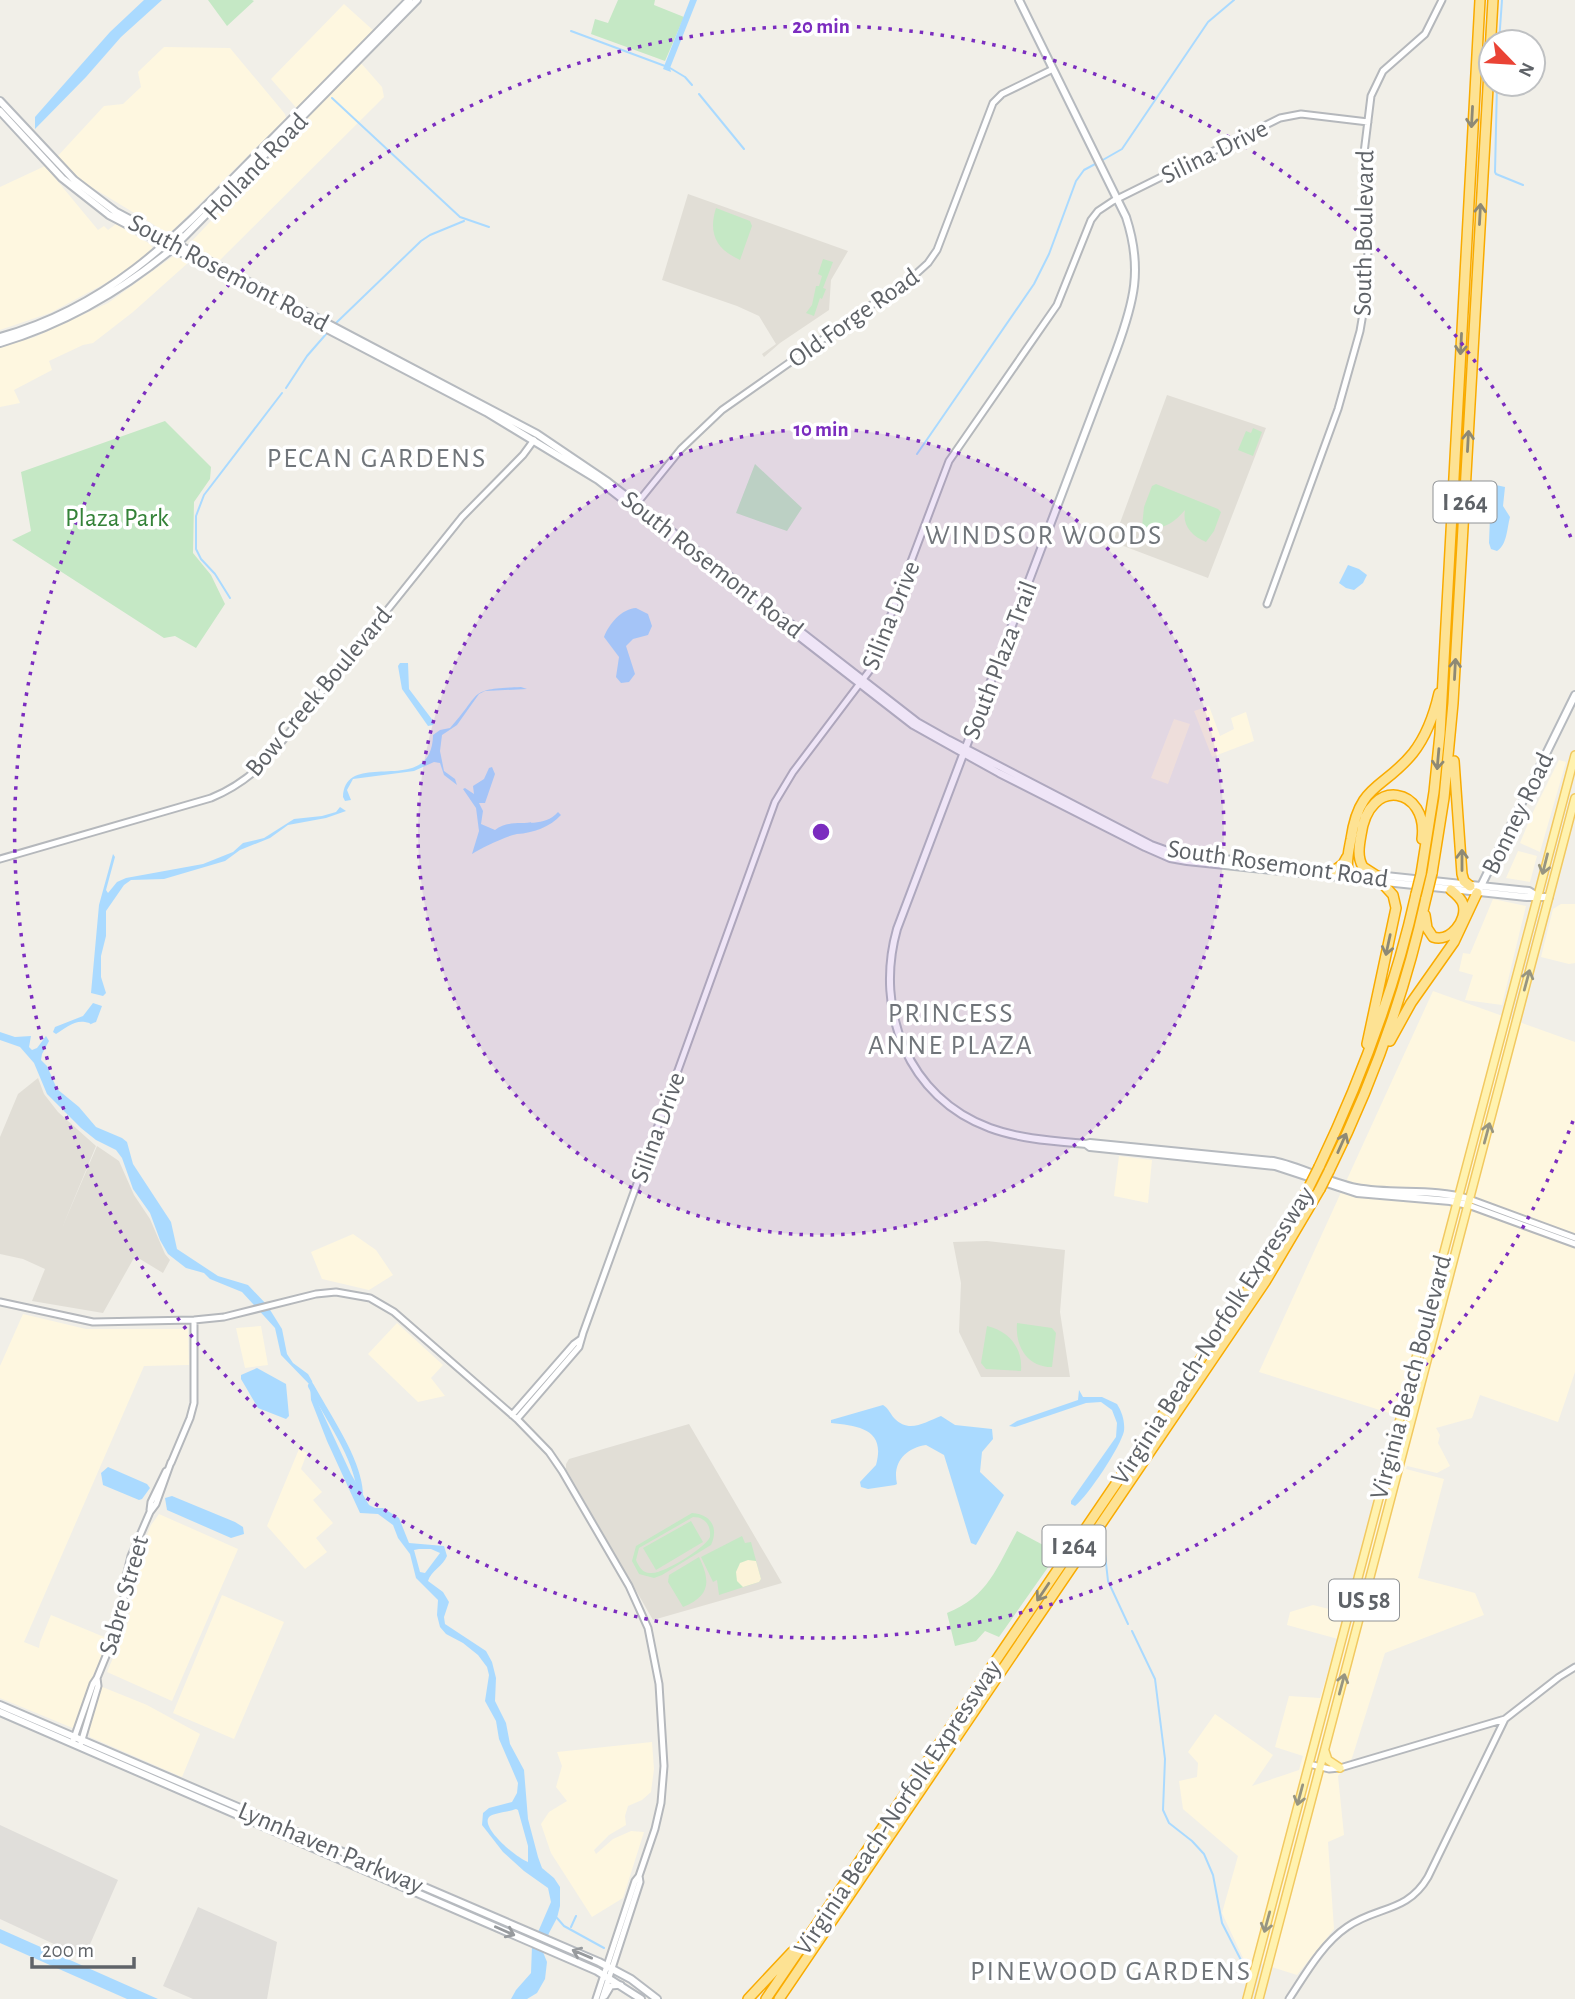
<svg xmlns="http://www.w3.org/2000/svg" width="1575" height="1999" font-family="'Alegreya Sans',sans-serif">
<rect width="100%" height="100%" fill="#f1efe8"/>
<path fill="#fef7e0" d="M344,4L375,32L353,54L382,87L384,97L218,262L200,253L190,243L307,120L271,79Z
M164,47L230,48L285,114L286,118L169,234L88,185L56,158L104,106L123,104L141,87L138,72Z
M45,166L98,230L104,226L108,230L116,224L150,244L152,247V252L106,283L50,313L0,330V187Z
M175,255L189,262L133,312L93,343L83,345L49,361L52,370L14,390L20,403L0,407V347L35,337L108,303Z
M1209,706L1220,736L1234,729L1231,718L1246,712L1254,741L1212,757L1194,711Z
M1174,719L1190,724L1168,784L1151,778Z
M1559,760L1566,762L1540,852L1520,843L1532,814Z
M1518,851L1537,856L1530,882L1506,878Z
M1493,899L1526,906L1502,1005L1465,1000L1473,975L1459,971L1463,953L1470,954Z
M1561,904H1575V963L1569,964L1541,957L1553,909Z
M1433,991L1575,1042V1372L1558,1422L1480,1395L1472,1418L1436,1428L1440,1435L1438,1443L1450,1466L1437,1473L1407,1466L1406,1469L1444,1479L1418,1578L1475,1593L1484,1615L1385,1653L1352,1758L1338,1776L1344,1835L1328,1842L1334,1929L1297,1975L1243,1958L1222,1913L1238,1856L1183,1809L1179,1781L1197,1777L1198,1763L1188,1752L1215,1714L1273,1755L1252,1786L1299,1770L1303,1756L1275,1747L1289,1696L1320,1698L1338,1639L1287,1625L1290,1612L1313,1605L1345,1613L1402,1417L1259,1372Z
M1119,1156L1152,1160L1148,1203L1114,1196Z
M353,1234L376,1250L393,1275L369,1290L322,1279L311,1252Z
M23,1314L86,1329H188L189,1365L144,1366L24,1642L39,1648L40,1642L51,1615L109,1639L87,1690L75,1729L0,1698V1366Z
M397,1323L443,1365L431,1378L445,1396L418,1402L368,1354Z
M261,1326L268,1365L245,1368L236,1328Z
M299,1449L307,1453L301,1469L322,1492L313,1500L333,1523L316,1538L327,1552L305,1569L267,1526Z
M159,1514L238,1549L172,1701L107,1672L127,1625L132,1602V1572L151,1525Z
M222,1595L284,1622L234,1739L173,1713Z
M100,1686L147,1705L200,1734L182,1777L90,1737L89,1727Z
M652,1742L654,1769L651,1792L642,1800L628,1806L625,1816L626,1825L609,1835L594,1850L596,1854L613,1839L631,1831L644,1832L623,1898L592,1917L551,1853L541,1824L549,1812L567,1801L556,1787L562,1766L557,1752Z"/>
<path fill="#e0deda" d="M0,1825L118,1880L84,1958L0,1919Z
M198,1907L277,1942L267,1999H193L163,1986Z"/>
<path fill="#e1ded6" d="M688,194L848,251L831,280L829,310L780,343L764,357L762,354L776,344L759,316L737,306L662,280Z
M1167,395L1266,428L1208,578L1113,542Z
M38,1078L44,1094L58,1112L96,1146L62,1228L97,1146L119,1161L134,1195L150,1219L165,1254L170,1260L163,1273L135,1256L103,1313L32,1301L45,1269L23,1259L0,1254V1137L18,1094Z
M987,1241L1065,1250L1060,1312L1070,1377H981L959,1332L961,1283L953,1242Z
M689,1424L782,1583L653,1620L566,1469V1464L569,1459Z"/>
<path fill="#c5e8c5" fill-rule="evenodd" d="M208,0H252L254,1L227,26Z
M618,0H655L654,5L684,17L665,61L591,34L595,19L608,23Z
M716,208L750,221L752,226L740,260C716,249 708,233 716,208Z
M823,259L833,262L823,288L826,289L822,299L820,298L814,316L806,313L812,305L816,286H819L822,276L818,274Z
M165,421L211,467L210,479L194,502L193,553L211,575L225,604L196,648L175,636L164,638L12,540L31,531L21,472Z
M1253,428L1262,432L1253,456L1238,450L1246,431L1251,433Z
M755,464L802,508L787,531L736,513Z
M1156,484L1218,509L1221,512L1214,531L1206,542C1192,536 1182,526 1185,510C1171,526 1162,530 1142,527L1144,507L1152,486Z
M1017,1323L1052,1328L1056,1333L1052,1367C1027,1367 1015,1346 1017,1323Z
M987,1326C1009,1331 1023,1348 1021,1371L986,1369L981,1363Z
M692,1513C711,1514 719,1528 711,1545L662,1575L654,1578L639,1574L632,1561L636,1546ZM693,1517C705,1517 711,1525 710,1537C705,1548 665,1573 652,1573C643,1574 639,1567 636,1560L639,1548Z
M691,1521L703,1542L656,1570L643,1548Z
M1017,1531L1058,1553L999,1637L985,1631L976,1641L955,1646L947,1613C988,1597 997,1567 1017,1531Z
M742,1536L745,1543L751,1542L761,1579L759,1582L719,1595L717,1580L713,1582L701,1557Z
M699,1557C711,1582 710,1596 683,1607L668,1582L669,1575Z"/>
<path fill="#fbf3d9" d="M748,1560L756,1561L761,1579L759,1582L743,1587L737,1581L736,1572L740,1563Z"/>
<path fill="#aadaff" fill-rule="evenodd" d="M144,0H162L121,37L86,77L35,129V117L42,109L110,32Z
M690,0H697L670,68L671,72L663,69Z
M1496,485L1505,487L1503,506L1510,517C1507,528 1507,545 1497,551L1491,549L1489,543L1491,489Z
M1348,565L1359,569L1367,575L1363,583L1354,590L1346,588L1339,583Z
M636,608L648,614L652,626L648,635L633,639L626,646L635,674L629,682L621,683L616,677L619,657L604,637C609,624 621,609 636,608Z
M400,663H408L409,689L434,722L433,725L428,726L402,689L398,666Z
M521,687L527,689L485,691L479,694L457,725L442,735L440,751L444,771L455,779L457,785L444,775L440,763L434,762L414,771L353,779L347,790L351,800L345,801L343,797C345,746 432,800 433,735L440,730L450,728C483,692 466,689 521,687Z
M492,767L495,774L485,803H479L483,811L481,824L495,830C515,815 540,832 558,812L561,815C550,827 533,833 517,834C506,836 481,848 472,854L479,831L476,808L463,789L465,788L474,794L473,786L484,779L489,768Z
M340,807L346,811L326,818L288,825L270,838L240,850L225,861L164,879L131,880L124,885L106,911V936L101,956V977L106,993L103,996L91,993L99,905L113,854L115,857L106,890L108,893L117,882L126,878L203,864L233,852L243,843L264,838L294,819L322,816L336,812Z
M93,1003L102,1006L96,1022C85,1026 96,1024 85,1022C74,1020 64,1029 56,1034L53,1032L55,1027L83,1016Z
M0,1032L15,1037L31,1036L29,1047L32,1050L37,1048L46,1036L49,1041L42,1054L41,1060L47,1066L57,1089L79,1107L96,1127L122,1138L127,1142L133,1164L171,1222L177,1249L218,1276L248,1285L267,1305L282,1329L287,1354L293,1363L308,1374L312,1381L317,1401L351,1474L369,1505L375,1508H383L399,1518L409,1543L444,1546L447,1556C443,1566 431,1571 428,1581L443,1592L449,1602L444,1617L445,1624L486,1651L492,1662L496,1678L495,1701L506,1723L510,1744L524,1770L528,1819L538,1857L542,1868L554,1878L560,1887V1906L557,1918L549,1933L543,1952L547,1962L545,1979L537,1993L527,1999H511L516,1990L531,1973L532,1946L551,1902L548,1888L524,1871L503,1852L482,1825L483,1813L489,1808L512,1802L517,1793L518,1783L499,1739L496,1721L485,1701L489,1675L487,1667L478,1655L463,1643L446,1634L440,1627L437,1615L438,1600L416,1578L410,1554L398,1538L393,1525L378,1514L360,1513L327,1441L311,1400L310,1385L281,1355L275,1328L242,1292L210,1279L204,1273L186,1268L168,1254L160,1240L150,1213L133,1189L122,1158L116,1150L96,1140L81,1128L47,1094L34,1063L20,1047L0,1040ZM419,1549H431L440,1553L425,1573L420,1572L414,1550ZM516,1809L518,1810L528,1846V1862C518,1859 480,1828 489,1817C492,1813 508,1812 516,1809Z
M257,1368L286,1384L289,1416L286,1419L258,1408L241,1379V1375Z
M1079,1390L1083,1397H1102L1117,1404C1122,1412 1125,1421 1124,1431C1121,1446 1088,1496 1075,1506L1071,1504V1501L1116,1437L1117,1423L1112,1410L1101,1402L1086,1403L1015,1427L1009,1426L1017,1421L1078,1400Z
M883,1405C888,1408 890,1413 894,1418C909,1434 925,1422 941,1416L955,1425L992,1429L993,1439L982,1452L980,1472L1004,1495L976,1545L971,1543L944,1455L926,1445C906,1448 892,1462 897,1484L895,1485L868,1489L861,1487L860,1482L876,1465C886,1429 859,1426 831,1423V1420Z
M108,1467L147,1484L150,1488L142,1499L139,1500L103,1485L101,1473Z
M172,1496L235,1522L243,1527L244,1534L231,1538L167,1510L165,1498Z
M0,1929L158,1999H127L0,1943Z"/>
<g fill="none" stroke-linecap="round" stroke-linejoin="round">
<path stroke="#aadaff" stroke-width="2" d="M571,31L665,66
M1499,42L1502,0
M670,68L685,77L692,85
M1497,84L1495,172L1496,174L1523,185
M699,94L744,149
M332,98L460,217L489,227
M1101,161L1122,149L1208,22L1234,0
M336,323L421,241L430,235L464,221
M286,388L307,356L327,333
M917,454L1034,284L1049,254L1076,181L1084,170L1097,163
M230,598L215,574L201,559L196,549V516L204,495L282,393
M1104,1545L1108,1581L1128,1624
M1132,1631L1155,1679L1165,1759L1163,1810L1169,1823L1192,1841L1204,1854L1213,1875L1222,1923L1243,1964V1967L1239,1973L1242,1977
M557,1918L564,1926L604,1948
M571,1927L576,1916"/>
<path stroke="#aadaff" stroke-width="6" d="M311,1386C328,1417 360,1462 360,1496"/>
<defs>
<path id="tertiary" d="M634,507L681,449L722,410L917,273L928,263L937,250L993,103L1002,94L1053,69
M1267,604L1338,409L1360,331L1367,290L1368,246L1364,153L1371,96L1383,71L1425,34L1442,0
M0,859L211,798C233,789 250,777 267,760L462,517L523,455L534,440
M1469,1199L1575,1238
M1468,1205L1575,1244
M0,1302L93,1322L194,1320L224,1317L316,1294L336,1292L370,1298L394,1312L517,1419L549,1452L562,1471L629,1586L648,1628L659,1684L664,1766L661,1803L655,1829L639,1876L635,1881L596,1999
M512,1415L574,1344L581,1339
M517,1419L579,1347L583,1333L775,802L793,772L870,670L949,461L1057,305L1091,220L1098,211L1113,201L1280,118L1301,114L1368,122
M171,1463L190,1418L194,1403V1320
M150,1510L151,1502L166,1471
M73,1741L93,1684L97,1678L122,1617L126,1577L131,1556L150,1512L156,1504L171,1462
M81,1743L98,1686L97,1678
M1309,1764L1329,1769L1340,1768L1505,1719
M605,1996L611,1986L621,1985
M602,1999L640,1882L639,1876
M1289,1999C1305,1975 1322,1944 1347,1927C1377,1906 1407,1913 1428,1877L1505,1719L1559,1677L1575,1667"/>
<path id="secondary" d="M1019,0L1126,217C1143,269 1134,302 1116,351L897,929C874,1010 908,1098 990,1128C1020,1139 1054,1141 1086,1144L1090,1147L1275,1166L1357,1193L1450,1201L1468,1205
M0,101L74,180L116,212L537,434L608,482L917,722L949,740L1151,845L1176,854L1529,891L1537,896
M0,111L62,178L109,215L486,412L598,480L913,725L999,773L1145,847L1170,858L1187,861L1527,897H1549
M0,337C121,304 190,221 275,136C320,91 364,46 409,0
M0,343C64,324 120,292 172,249L417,0
M1480,888L1575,695
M1086,1144L1090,1143L1273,1161C1302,1167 1327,1182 1356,1188C1393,1195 1433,1188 1469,1199
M0,1705L599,1962L631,1979L657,1999
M0,1712L597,1971L641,1999"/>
<path id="primary" d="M1325,1751L1328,1760L1340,1768
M1247,1999L1575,755
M1259,1999L1575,798"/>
<path id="motorway" d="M1454,761L1462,874L1464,881L1470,886
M1335,870L1343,864L1347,857
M1432,873L1444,798L1453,703L1493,0
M1421,874L1434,792L1440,734L1480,0
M1377,876L1363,867C1357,857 1359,846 1361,835C1369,775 1429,788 1422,839
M1355,878L1348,871C1346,860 1349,850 1351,839C1359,783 1383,790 1413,753C1427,735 1434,715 1439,693
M1425,915L1427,928L1433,937C1450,943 1468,920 1463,904C1461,898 1456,894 1451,890
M1390,1041L1411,1003L1454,942L1477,893
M1367,1044L1396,908L1393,895L1382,883
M1319,1167C1361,1079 1395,989 1416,894
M1329,1171C1372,1085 1405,993 1426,898
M748,1999L792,1952
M766,1999L1253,1282L1309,1187
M779,1999L1265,1282L1320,1189"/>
</defs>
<use href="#tertiary" stroke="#b5b8bc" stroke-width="9"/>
<use href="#secondary" stroke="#b6babf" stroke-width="10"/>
<use href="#primary" stroke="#f2c960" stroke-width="10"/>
<use href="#motorway" stroke="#f9ab00" stroke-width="12"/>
<use href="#tertiary" stroke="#fff" stroke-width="5"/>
<use href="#secondary" stroke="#fff" stroke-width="6"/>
<use href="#primary" stroke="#fff2af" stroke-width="7"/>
<use href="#motorway" stroke="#fde293" stroke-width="9"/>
<defs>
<path id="motorway-bridge" d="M1416,894L1421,874
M1426,898L1432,873
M1309,1187L1319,1167
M1320,1189L1329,1171"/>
</defs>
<use href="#motorway-bridge" stroke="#f9ab00" stroke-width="12" stroke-linecap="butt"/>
<use href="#motorway-bridge" stroke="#fde293" stroke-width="9"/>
</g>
<defs><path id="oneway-shaft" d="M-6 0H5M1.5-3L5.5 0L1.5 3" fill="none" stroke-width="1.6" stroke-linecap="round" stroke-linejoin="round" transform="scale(1.75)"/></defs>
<g stroke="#8e8975">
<use href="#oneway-shaft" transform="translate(1472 117) rotate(93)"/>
<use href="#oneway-shaft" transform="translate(1480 214) rotate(-87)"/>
<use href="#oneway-shaft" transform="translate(1461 344) rotate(93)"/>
<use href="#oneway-shaft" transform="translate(1468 441) rotate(-87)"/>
<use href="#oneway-shaft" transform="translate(1455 669) rotate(-87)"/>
<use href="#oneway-shaft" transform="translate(1438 759) rotate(95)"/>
<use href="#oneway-shaft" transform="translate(1462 860) rotate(-90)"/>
<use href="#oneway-shaft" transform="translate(1388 945) rotate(102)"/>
<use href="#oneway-shaft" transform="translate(1342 1143) rotate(-66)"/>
<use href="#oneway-shaft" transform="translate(1043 1592) rotate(124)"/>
</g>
<g stroke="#979581">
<use href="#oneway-shaft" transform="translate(1545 864) rotate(104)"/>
<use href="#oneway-shaft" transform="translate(1527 980) rotate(-75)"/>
<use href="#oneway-shaft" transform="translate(1487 1133) rotate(-75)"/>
<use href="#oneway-shaft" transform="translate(1342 1684) rotate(-75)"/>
<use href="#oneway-shaft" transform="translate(1300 1795) rotate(105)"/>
<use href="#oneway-shaft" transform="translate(1267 1922) rotate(105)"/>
</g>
<g stroke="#979a9d">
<use href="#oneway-shaft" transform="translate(505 1931) rotate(24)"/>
<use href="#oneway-shaft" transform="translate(582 1954) rotate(-157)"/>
</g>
<circle cx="821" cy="832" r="403" fill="#7b2cbf" fill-opacity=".12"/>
<g fill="none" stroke="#7b2cbf" stroke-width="3.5" stroke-dasharray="3.5 7">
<circle cx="821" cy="832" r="403"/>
<path d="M1573 1121A806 806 0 1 1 1573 543"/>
</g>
<g text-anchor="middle" stroke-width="7" stroke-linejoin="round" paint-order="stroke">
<g fill="#fff" stroke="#8f9295" stroke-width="2">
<rect x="1433.5" y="481.5" width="63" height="41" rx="5"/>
<rect x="1042.5" y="1525.5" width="63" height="41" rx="5"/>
<rect x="1329" y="1579.5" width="70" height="41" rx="5"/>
</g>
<g font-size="24" font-weight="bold" fill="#5f6368">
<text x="1465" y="510">I 264</text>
<text x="1074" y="1554">I 264</text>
<text x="1364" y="1608">US 58</text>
</g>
<g font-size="26" fill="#5f6368" stroke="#fff">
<text transform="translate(1214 151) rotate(-26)" y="9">Silina Drive</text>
<text transform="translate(255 166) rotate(-46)" y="9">Holland Road</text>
<text transform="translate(1363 233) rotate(-89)" y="9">South Boulevard</text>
<text transform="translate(229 272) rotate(28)" y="9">South Rosemont Road</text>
<text transform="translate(853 317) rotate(-35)" y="9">Old Forge Road</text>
<text transform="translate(713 564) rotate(38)" y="9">South Rosemont Road</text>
<text transform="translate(890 615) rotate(-68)" y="9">Silina Drive</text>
<text transform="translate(999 660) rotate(-69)" y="9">South Plaza Trail</text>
<text transform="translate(318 691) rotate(-50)" y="9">Bow Creek Boulevard</text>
<text transform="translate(1517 813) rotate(-64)" y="9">Bonney Road</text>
<text transform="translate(1278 863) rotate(8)" y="9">South Rosemont Road</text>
<text transform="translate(657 1127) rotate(-70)" y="9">Silina Drive</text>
<text transform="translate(1212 1335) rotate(-57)" y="9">Virginia Beach-Norfolk Expressway</text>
<text transform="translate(1410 1377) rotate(-75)" y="9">Virginia Beach Boulevard</text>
<text transform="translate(123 1595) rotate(-74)" y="9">Sabre Street</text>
<text transform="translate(897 1807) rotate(-56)" y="9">Virginia Beach-Norfolk Expressway</text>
<text transform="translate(331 1847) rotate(23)" y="9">Lynnhaven Parkway</text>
</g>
<g font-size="26" fill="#348238" stroke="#fff">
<text x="117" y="526">Plaza Park</text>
</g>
<g font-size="28" letter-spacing="2" fill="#70757a" stroke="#fff">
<text x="377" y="467">PECAN GARDENS</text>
<text x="1044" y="544">WINDSOR WOODS</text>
<text x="951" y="1022">PRINCESS<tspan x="951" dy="32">ANNE PLAZA</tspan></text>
<text x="1111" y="1980">PINEWOOD GARDENS</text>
</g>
</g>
<circle cx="821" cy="832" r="10" fill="#7b2cbf" stroke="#fff" stroke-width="3.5"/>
<g font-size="21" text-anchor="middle" font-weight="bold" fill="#7b2cbf" stroke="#fff" stroke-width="7" stroke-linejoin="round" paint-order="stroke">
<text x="821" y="33">20 min</text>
<text x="821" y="436">10 min</text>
</g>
<g transform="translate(1512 63) rotate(115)"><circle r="33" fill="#ffffff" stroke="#bfc1c3" stroke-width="2"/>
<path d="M0-5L12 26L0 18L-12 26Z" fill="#ea4335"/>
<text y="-10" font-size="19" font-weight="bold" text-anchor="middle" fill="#5f6368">N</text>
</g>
<path d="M32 1957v10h102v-10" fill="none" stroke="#5f6368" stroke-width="3.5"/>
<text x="42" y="1957" font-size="21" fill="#5f6368" stroke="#ffffff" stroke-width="5" paint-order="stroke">200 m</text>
</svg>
